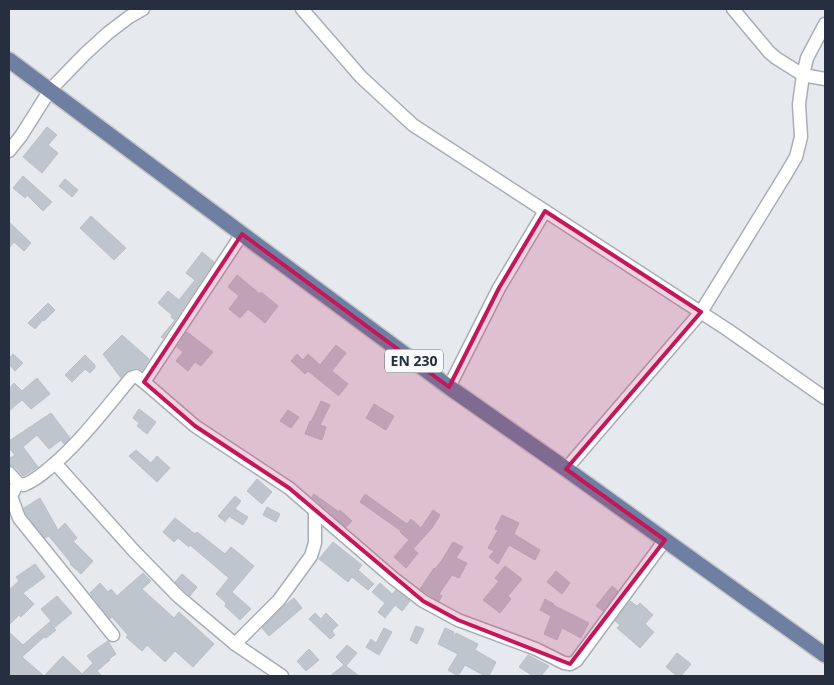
<svg xmlns="http://www.w3.org/2000/svg" width="834" height="685" viewBox="0 0 834 685" font-family="'Open Sans',sans-serif">
	<style>
		.building { fill: #bfc5cc; stroke: #b9c0c8 }
		.lines { fill: none; stroke-linecap: round; stroke-linejoin: round }
		.street-casing { stroke: #a9aeb6; stroke-width: 15 }
		.primary-casing { stroke: #c2c5ca; stroke-width: 18 }
		.street { stroke: #fff; stroke-width: 12 }
		.primary { stroke: #6e7fa1; stroke-width: 15 }
		.marked { fill: #c2185b; fill-opacity: 0.2; stroke: #c2185b; stroke-width: 4; stroke-linejoin: round }
		.labels { text-anchor: middle; stroke-width: 4.5; stroke-linejoin: round; paint-order: stroke }
		.shield { fill: #f7f9fa; stroke: #656c78; stroke-width: 1 }
		.shield-label { font-size: 14px; font-weight: bold; fill: #262f40 }
	</style>
	<rect width="100%" height="100%" fill="#e6eaee"/>
	<g class="building">
		<path d="M47 127 57 135 48 145 58 153 42 173 23 157Z"/>
		<path d="M23 176 52 202 43 211 27 195 25 198 13 188Z"/>
		<path d="M65 179 78 190 72 197 59 186Z"/>
		<path d="M91 216 126 248 114 260 80 228Z"/>
		<path d="M9 222 31 243 24 251 14 242 9 248Z"/>
		<path d="M202 252 214 262 163 338 161 337 175 320 171 317 172 315 158 303 168 291 179 300 195 280 186 273Z"/>
		<path d="M237 275 260 294 261 292 278 306 265 323 248 309 240 318 229 309 239 296 228 287Z"/>
		<path d="M48 303 55 310 44 321 43 320 35 329 28 323Z"/>
		<path d="M187 332 213 352 201 366 195 362 188 371 176 361 183 352 177 347Z"/>
		<path d="M122 335 149 359 142 370 138 368H133L125 372 121 378 103 354Z"/>
		<path d="M336 345 346 353 332 371 348 384 340 394H339V396L308 371 305 374 291 361 297 354 303 360 308 354 320 365Z"/>
		<path d="M13 354 23 363 15 371 9 364V358Z"/>
		<path d="M85 355 95 365V368L90 373 85 369 72 382 65 375Z"/>
		<path d="M37 378 50 394 31 409 22 400 9 411V389L14 383 22 391Z"/>
		<path d="M321 401 330 405 320 425 326 427 322 440 305 434 310 421 311 422Z"/>
		<path d="M374 404 394 416 386 430 366 418Z"/>
		<path d="M139 409 156 422 147 434 137 426 139 423 133 418Z"/>
		<path d="M288 410 299 417 291 428 280 421Z"/>
		<path d="M51 413 70 438 64 444 61 440 49 449 37 435 23 447 38 467 23 476 15 467 9 465V459L15 455 9 448V441Z"/>
		<path d="M136 450 151 463 157 456 170 468 157 482 129 456Z"/>
		<path d="M257 479 272 492 262 504 247 491Z"/>
		<path d="M314 494 339 512 340 510 352 521 346 527 312 497Z"/>
		<path d="M365 494 407 524 411 519 421 528 433 510 440 515 432 528 413 549 418 553 406 568 394 557 409 540 400 532 401 531 360 502Z"/>
		<path d="M235 496 241 501 225 522 218 516Z"/>
		<path d="M40 498 58 530 65 523 77 538 73 541 93 561 81 574 70 564 71 563 49 536 45 538 26 514 24 508Z"/>
		<path d="M267 507 280 514 276 522 263 515Z"/>
		<path d="M235 509 248 517 243 525 230 517Z"/>
		<path d="M502 515 519 523 514 534 540 550 535 560 509 545 498 564 489 557 494 551 488 548 498 530 495 529Z"/>
		<path d="M175 518 195 534 197 532 225 554 231 547 254 566 232 592 251 609 240 620 225 606 226 603 216 594 229 578 190 545 189 547 178 538 174 542 163 532Z"/>
		<path d="M333 542 362 565 358 570 374 584 368 590 352 577 348 582 319 559Z"/>
		<path d="M453 542 463 547 456 558 467 563 459 578 452 575 439 594 442 596 439 601 420 589 434 568 435 569 442 560Z"/>
		<path d="M35 564 45 577 23 593 34 604 21 617 19 615 9 625V590L19 581 16 577Z"/>
		<path d="M505 566 522 579 508 596 511 599 500 613 483 600 499 581 495 578Z"/>
		<path d="M556 571 570 583 562 594 547 582Z"/>
		<path d="M143 573 151 581 142 589 174 618 179 612 214 644 193 667 175 651 165 662 147 645 142 651 126 637 128 635 112 617 110 619 90 593 100 583 108 592 111 589 117 596Z"/>
		<path d="M182 574 197 587 190 596 175 582Z"/>
		<path d="M380 583 392 594 396 590 410 601 402 611 395 605 385 618 378 612 385 603 372 592Z"/>
		<path d="M612 586 618 591 603 611 596 606Z"/>
		<path d="M57 596 72 613 54 628 56 630 46 638 44 637 22 657 44 676 63 656 82 674 93 663 87 656 96 649 108 641 116 654 109 659 110 660 97 671 102 676H9V632L23 645 51 621 41 609Z"/>
		<path d="M294 598 302 608 269 636 262 628 284 606Z"/>
		<path d="M545 599 554 604 553 605 589 623 581 638 562 628 557 640 544 634 551 616 540 610Z"/>
		<path d="M630 601 637 606 640 603 653 615 645 624 654 632 640 648 617 628 620 625 615 621Z"/>
		<path d="M315 613 321 619 326 613 338 625 332 631 335 635 330 639 309 619Z"/>
		<path d="M416 626 424 629 417 644 410 640Z"/>
		<path d="M384 628 392 632 379 655 366 647 371 639 376 643Z"/>
		<path d="M445 628 454 632 452 638 456 633 478 644 475 650 496 662 489 676H485L465 665 458 676 448 670 458 654 438 644Z"/>
		<path d="M347 645 357 653 346 666 359 676H330L344 665 336 657Z"/>
		<path d="M309 649 319 660 306 671 297 661Z"/>
		<path d="M677 653 691 664 681 676H677L666 667Z"/>
		<path d="M528 655 549 666 541 676H533L519 667Z"/>
	</g>
	<g class="lines">
		<g class="street-casing">
			<g id="street">
				<path d="M302 9 361 77 413 125 728 330 825 398"/>
				<path d="M733 9 769 52 776 58 803 75 825 79"/>
				<path d="M9 151 21 136 50 90 86 53 108 33 129 17 143 9"/>
				<path d="M242 234 144 382 195 426 289 488 393 578 423 601 458 620 536 649 564 663 570 664 576 661 665 540"/>
				<path d="M449 387 499 288 545 211"/>
				<path d="M55 463 134 551 179 597 235 644 282 676"/>
				<path d="M566 469 701 312 786 174 796 157 801 137 799 104 803 75 807 58 825 24"/>
				<path d="M9 473 18 483 24 485C33 481 40 476 47 470 79 444 105 409 131 378L136 376 144 382"/>
				<path d="M18 483 11 496 19 518 113 635"/>
				<path d="M235 644 279 600 311 556 315 543V511"/>
			</g>
		</g>
		<g class="primary-casing">
			<path id="primary" d="M9 60 242 234 449 387 566 469 825 655"/>
		</g>
		<use href="#street" class="street"/>
		<use href="#primary" class="primary"/>
	</g>
	<path class="marked" d="M545 211 701 312 566 469 665 540 570 664 458 620 423 601 289 488 195 426 144 382 242 234 449 387 499 288Z"/>
	<g class="labels">
		<rect class="shield" x="385" y="349.5" width="58" height="23" rx="4"/>
		<g class="shield-label">
			<text x="414" y="366">EN 230</text>
		</g>
	</g>
	<rect width="834" height="685" fill="none" stroke="#262f40" stroke-width="20"/>
</svg>
